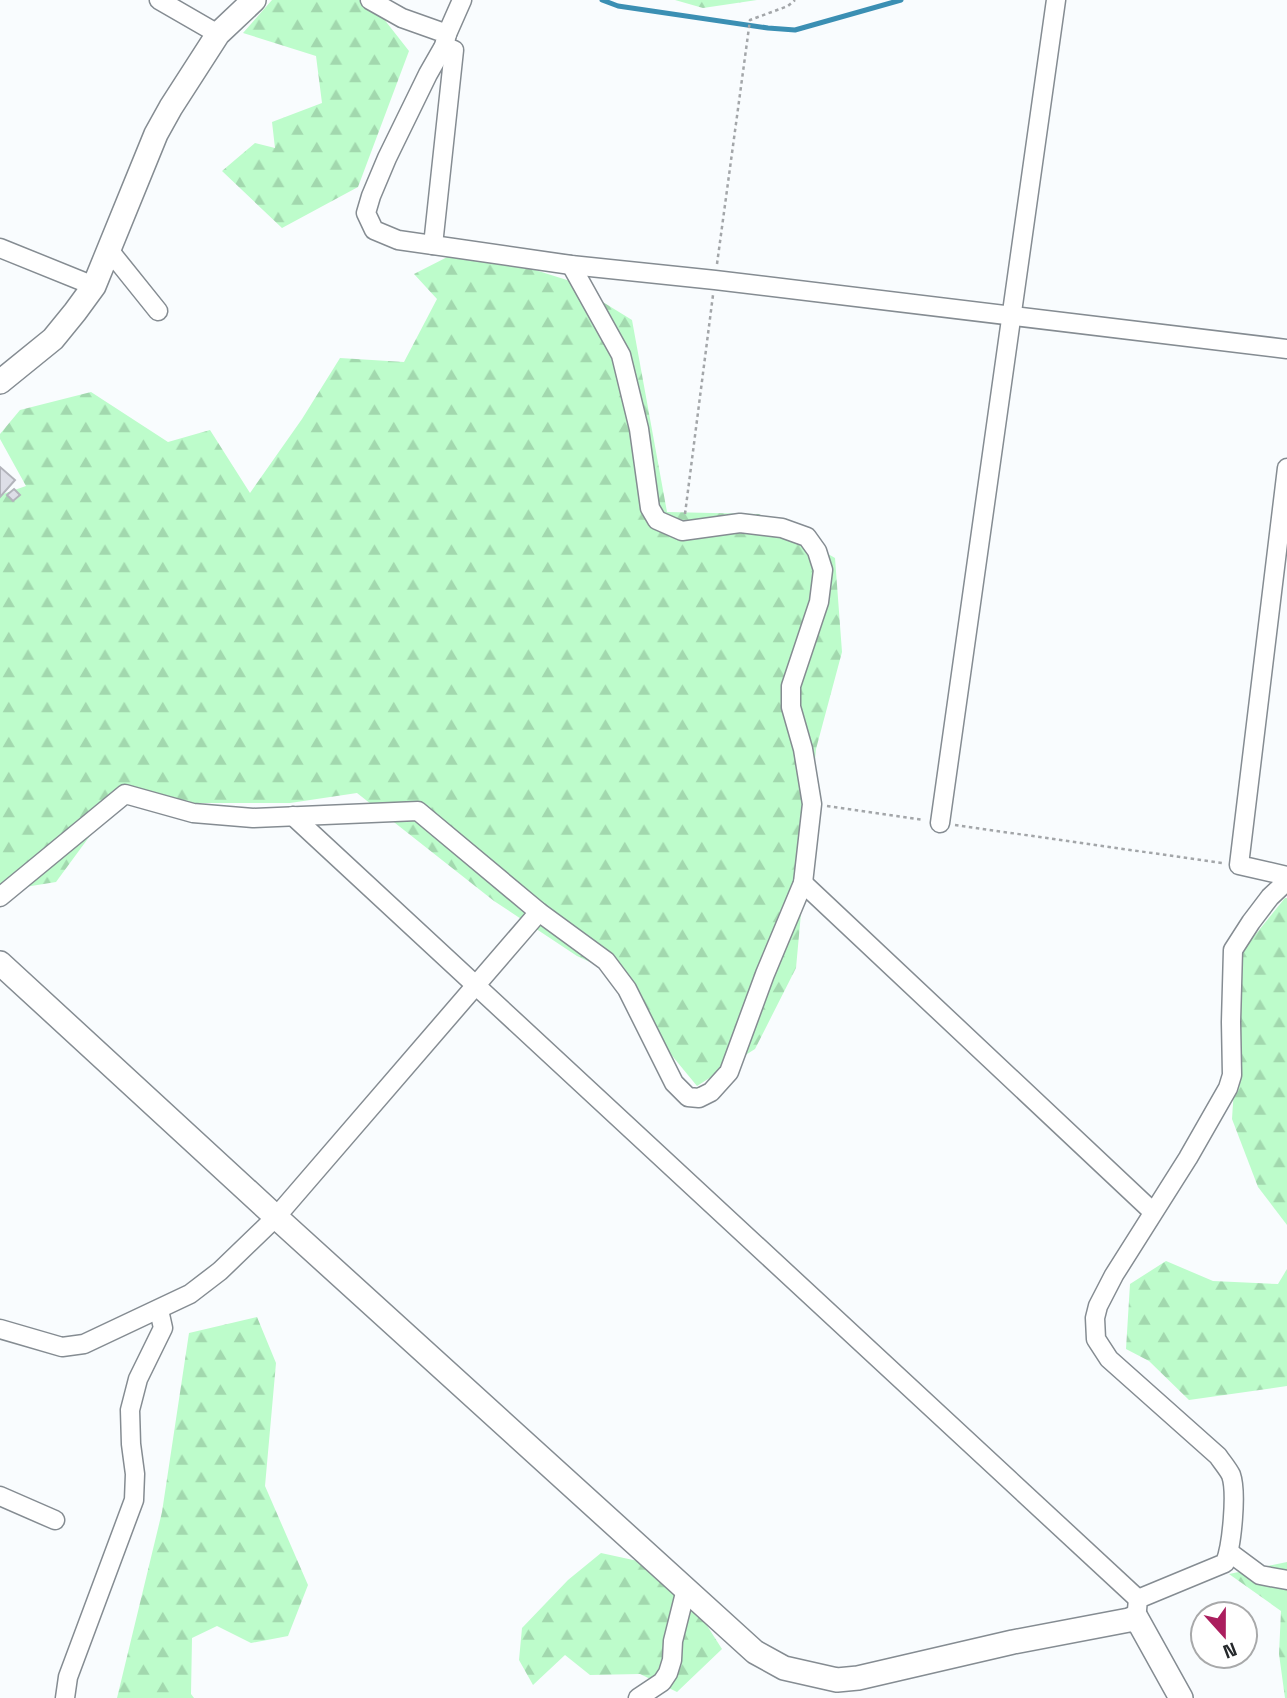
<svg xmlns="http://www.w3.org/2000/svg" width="1287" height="1698" viewBox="0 0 1287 1698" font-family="'Space Grotesk',sans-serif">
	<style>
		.forest { fill: url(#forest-firs) }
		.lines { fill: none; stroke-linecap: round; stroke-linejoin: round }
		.stream { stroke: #3b8fb3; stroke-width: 5 }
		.building { fill: #dddee7; stroke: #b2b3bb; stroke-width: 2 }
		.minor-casing { stroke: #858c92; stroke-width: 21 }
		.tertiary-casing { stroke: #858c92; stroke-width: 26 }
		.path { stroke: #a3a6a9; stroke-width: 2.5; stroke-dasharray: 3.5 3.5; stroke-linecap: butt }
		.minor { stroke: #fff; stroke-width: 18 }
		.tertiary { stroke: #fff; stroke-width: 23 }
	</style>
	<defs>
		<pattern id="forest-firs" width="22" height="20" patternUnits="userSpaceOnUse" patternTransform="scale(1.75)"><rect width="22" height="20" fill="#bdfccb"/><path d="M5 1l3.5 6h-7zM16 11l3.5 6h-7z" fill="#a2d8ae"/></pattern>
	</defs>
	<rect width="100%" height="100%" fill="#f9fcfe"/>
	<g class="forest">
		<path d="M272 0H369L409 51 358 187 282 228 222 171 255 143 275 148 272 122 322 103 316 56 243 33Z"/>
		<path d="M675 0H757L703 8Z"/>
		<path d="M465 248 567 280 632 320 667 512 759 514 835 558 842 652 816 749 796 968 755 1049 697 1086 650 1029 622 977 577 956 494 901 357 793 290 803H187L108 801 92 833 56 882 0 891V495L26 486 0 439V434L20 410 91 392 168 442 210 430 250 493 302 419 340 358 404 362 437 299 414 274Z"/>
		<path d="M1285 898H1287V1225L1258 1187 1232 1119 1243 950Z"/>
		<path d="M1166 1261 1213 1281 1278 1284 1287 1269V1386L1189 1400 1149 1361 1126 1349 1130 1284Z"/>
		<path d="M257 1317 276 1363 265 1486 308 1585 288 1636 251 1643 217 1626 192 1638 191 1694 194 1698H117L162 1512 189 1333Z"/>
		<path d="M601 1553 670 1568 722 1649 677 1692 640 1674 590 1675 565 1655 533 1685 519 1660 522 1628 568 1580Z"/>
		<path d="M1287 1562V1698H1285L1279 1654 1281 1611 1229 1574Z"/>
	</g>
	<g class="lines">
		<path class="stream" d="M602 0 618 6 768 28 795 30 901 0"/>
	</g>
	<g class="building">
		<path d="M0 467 15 480 0 497Z"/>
		<path d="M14 489 20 495 13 501 7 495Z"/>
	</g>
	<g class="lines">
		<g class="minor-casing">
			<g id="minor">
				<path d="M159 0 218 34"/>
				<path d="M370 0 402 18 447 34 444 46 428 74 387 158 371 196 366 213 374 230 398 240 571 265 715 280 1287 349"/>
				<path d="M447 34 462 0"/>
				<path d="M433 245 454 50 444 46"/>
				<path d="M0 248 94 286"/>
				<path d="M109 250 158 311"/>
				<path d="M1287 468 1239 865 1287 876"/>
				<path d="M293 816 1138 1599"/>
				<path d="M940 823 1056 0"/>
				<path d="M803 883 1153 1212"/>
				<path d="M0 897 125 794 193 813 253 818 418 811 539 912 606 961 627 989 674 1083 688 1097 699 1098 711 1092 729 1072 765 974 803 883 812 804 803 749 791 707V686L819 602 823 570 817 551 807 537 782 528 740 523 682 531 657 520 650 508 639 429 621 355 571 265"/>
				<path d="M0 1329 62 1347 84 1344 190 1294 220 1271 276 1217 539 912"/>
				<path d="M0 1496 55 1520"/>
				<path d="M1229 1552 1260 1575 1287 1580"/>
				<path d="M1137 1610 1138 1599 1225 1563C1232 1546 1237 1492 1231 1475 1228 1469 1222 1462 1218 1456L1109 1359 1096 1339 1095 1318 1098 1306 1114 1275 1188 1158 1228 1088 1232 1075 1231 1022 1233 950 1251 922 1270 897 1287 881"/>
				<path d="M65 1698 68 1677 134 1500 135 1474 131 1444 130 1410 138 1379 163 1328 159 1310"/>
				<path d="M638 1698 662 1682 668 1673 672 1660 673 1641 686 1589"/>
			</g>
		</g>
		<g class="tertiary-casing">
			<g id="tertiary">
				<path d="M0 382 53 339 75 312 94 286 156 134 171 107 218 34 254 0"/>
				<path d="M0 963 276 1217 755 1652 784 1668 837 1680 858 1678 1013 1642 1129 1620 1136 1617 1181 1698"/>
			</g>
		</g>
		<g class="path">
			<path d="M717 264 750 20 788 6 795 0"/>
			<path d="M685 514 713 295"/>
			<path d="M827 806 924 820"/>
			<path d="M955 825 1222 863"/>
		</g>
		<use href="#minor" class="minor"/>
		<use href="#tertiary" class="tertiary"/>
	</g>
	<g transform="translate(1224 1635) rotate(159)"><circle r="33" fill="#ffffff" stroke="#a8a9aa" stroke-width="2"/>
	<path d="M0-5L12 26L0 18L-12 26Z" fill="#ab1e5e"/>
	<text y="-10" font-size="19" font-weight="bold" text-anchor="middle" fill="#25282b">N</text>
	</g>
</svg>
